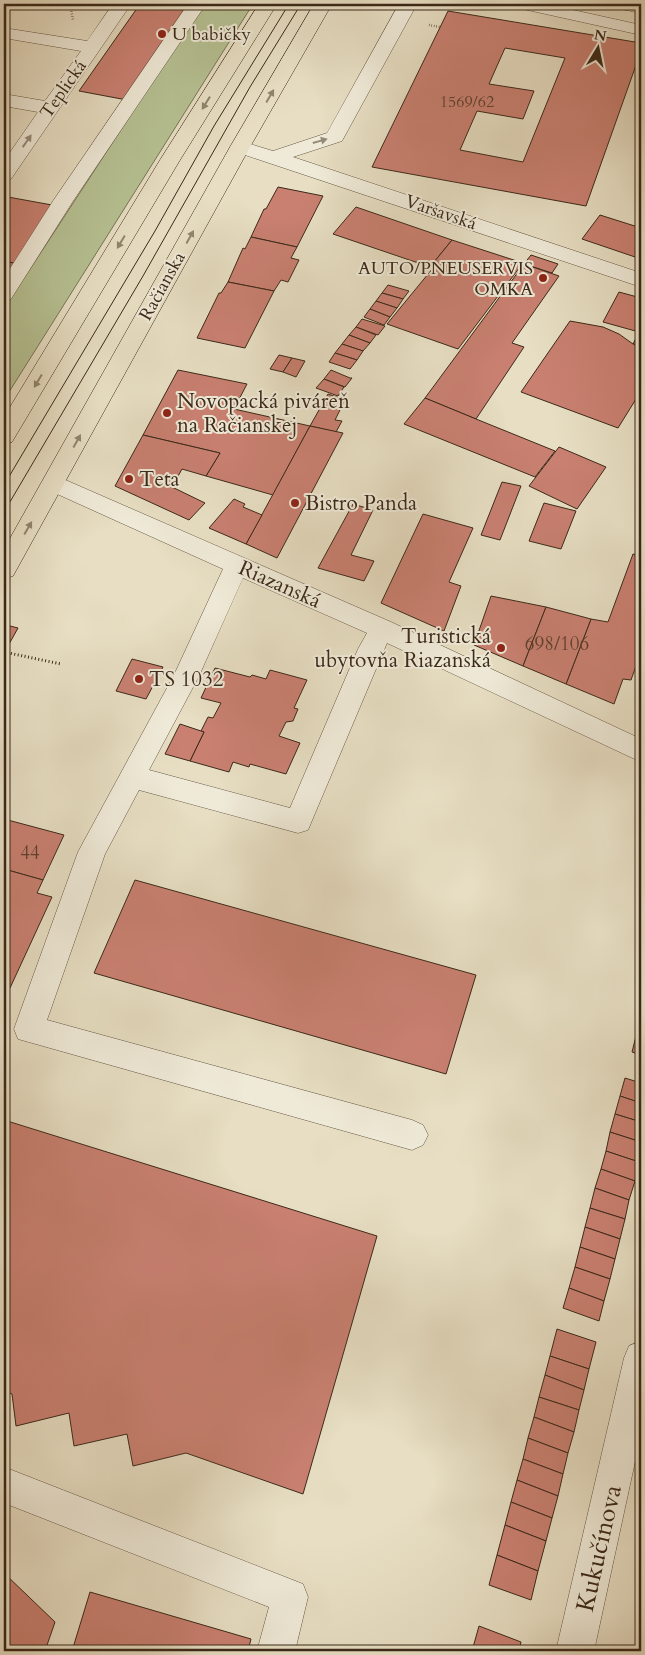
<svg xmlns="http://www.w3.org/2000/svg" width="645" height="1655" viewBox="0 0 645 1655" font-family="Cardo,serif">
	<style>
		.green { fill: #b6c193; stroke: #787556 }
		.building { fill: #c98071; stroke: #3b2919; fill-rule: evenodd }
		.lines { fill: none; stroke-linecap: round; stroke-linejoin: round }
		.minor-casing { stroke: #665644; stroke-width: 1 }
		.major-casing { stroke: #3b2919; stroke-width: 1 }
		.path-far1 { stroke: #3b2919; stroke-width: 2.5; stroke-dasharray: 0.5 2; stroke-linecap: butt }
		.path { stroke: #3b2919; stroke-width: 3; stroke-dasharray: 1 2.5; stroke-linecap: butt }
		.minor { fill: #efead8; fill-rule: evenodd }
		.major { fill: #e7dec3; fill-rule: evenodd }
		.tram { stroke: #3b2919; stroke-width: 1 }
		.oneway { fill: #91846e }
		.oneway2 { fill: #958a78 }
		.poi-dot { fill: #8f2418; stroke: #efead8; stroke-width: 2 }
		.labels { text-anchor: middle; stroke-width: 4; stroke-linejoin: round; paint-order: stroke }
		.far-number-label { font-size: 16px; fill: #5e3f2f }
		.far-poi-label { font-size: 18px; fill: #3b2919; stroke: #efead8; text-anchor: start }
		.far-street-label { font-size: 18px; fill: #3b2919; stroke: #efead8 }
		.number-label { font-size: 19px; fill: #5e3f2f }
		.poi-label { font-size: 21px; fill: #3b2919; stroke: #efead8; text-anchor: start }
		.street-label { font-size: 21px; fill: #3b2919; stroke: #efead8 }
		.near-street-label { font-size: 25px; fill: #3b2919; stroke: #efead8 }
	</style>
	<rect width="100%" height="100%" fill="#e7dec3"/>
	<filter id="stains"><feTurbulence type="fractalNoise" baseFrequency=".004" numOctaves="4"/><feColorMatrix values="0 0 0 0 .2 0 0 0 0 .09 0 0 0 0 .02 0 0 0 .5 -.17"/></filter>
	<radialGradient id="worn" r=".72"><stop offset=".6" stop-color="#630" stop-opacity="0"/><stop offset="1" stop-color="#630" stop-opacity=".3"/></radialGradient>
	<path class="green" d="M203 4H253L4 400V309Z"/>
	<g class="building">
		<path d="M140 4H191L127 100 79 91Z"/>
		<path d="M448 11 641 43V51L586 206 372 167ZM505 48 565 58 523 162 460 150 477 111 523 119 534 91 489 84Z"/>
		<path d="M278 187 323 196 297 247 251 237 264 209H266Z"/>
		<path d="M8 197 52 205 18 264 4 261V203Z"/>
		<path d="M356 207 452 240 430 267 333 234Z"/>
		<path d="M600 215 641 228V259L582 239Z"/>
		<path d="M251 237 297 247 291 258 299 260 288 282 281 280 274 291 228 282 243 248 245 249Z"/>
		<path d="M452 240 523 263 458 349 387 324 433 268 430 267Z"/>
		<path d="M531 255 558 264 552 273 524 264Z"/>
		<path d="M4 261 18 264 4 285Z"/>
		<path d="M524 264 559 276 512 343 524 347 476 419 425 398Z"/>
		<path d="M228 282 274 291 245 348 197 338 219 293H221Z"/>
		<path d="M388 285 409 291 403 299 382 293Z"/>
		<path d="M619 292 641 298V346L633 344 639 332 603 322Z"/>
		<path d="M382 293 403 299 397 308 376 301Z"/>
		<path d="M376 301 397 308 390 317 370 309Z"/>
		<path d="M370 309 390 317 384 325 364 317Z"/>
		<path d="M362 319 385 326 378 335 356 327Z"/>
		<path d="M570 321 603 327 619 334 633 344 641 346V391L618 428 521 392Z"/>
		<path d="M356 327 376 335 370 343 349 335Z"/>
		<path d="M349 335 370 343 363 351 342 344Z"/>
		<path d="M342 344 363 351 357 360 335 353Z"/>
		<path d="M335 353 357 360 350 369 329 362Z"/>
		<path d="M279 355 292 358 283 372 270 369Z"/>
		<path d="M292 358 305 361 296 377 283 372Z"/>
		<path d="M178 370 247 384 234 409 310 426 273 495 206 476 220 453 143 435Z"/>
		<path d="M331 370 350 378H352L345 387 324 379Z"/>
		<path d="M324 379 344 387 338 396 316 388Z"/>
		<path d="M328 394 345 400 335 420 342 421 336 432 310 426Z"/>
		<path d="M425 398 476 419 555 451 535 477 404 424Z"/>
		<path d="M310 426 343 433 277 558 246 544Z"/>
		<path d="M143 435 220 453 206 476 182 469 172 487 205 503 189 520 115 486Z"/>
		<path d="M559 447 606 467 577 509 529 486Z"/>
		<path d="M502 482 521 486 500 540 481 535Z"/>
		<path d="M234 499 245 504 243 507 262 515 246 544 209 528Z"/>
		<path d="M544 503 576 511 561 549 529 541Z"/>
		<path d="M353 504 373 510 351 555 374 561 364 581 318 568Z"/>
		<path d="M423 514 473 528 449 582 461 586 444 631 381 603Z"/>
		<path d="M633 554 641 556V652L631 680 623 679 614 704 566 684 591 619 608 622Z"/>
		<path d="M491 596 546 607 523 666 474 645Z"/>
		<path d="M546 607 591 619 566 684 523 666Z"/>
		<path d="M6 625 18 628 8 646 4 645V628Z"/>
		<path d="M132 659 163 667 146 699 116 691Z"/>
		<path d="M215 668 250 677 252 675 266 679 270 670 307 680 294 708 298 709 293 721 286 722 279 736 300 743 286 774 250 764 249 767 233 762 229 772 190 761 204 732 201 731 208 717 213 718 221 703 201 698Z"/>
		<path d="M180 724 204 732 190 761 165 754Z"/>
		<path d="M4 819 64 835 43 880 4 869Z"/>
		<path d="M4 869 43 880 37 893 52 897 10 988 4 986Z"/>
		<path d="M135 880 476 975 446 1074 94 973Z"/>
		<path d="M640 1020H641V1037L636 1036Z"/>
		<path d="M636 1036 641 1037V1055L632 1052Z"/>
		<path d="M625 1078 641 1083V1103L620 1096Z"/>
		<path d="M620 1096 641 1103V1122L615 1114Z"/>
		<path d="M615 1114 641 1122V1142L610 1132Z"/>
		<path d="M4 1120 377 1236 303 1494 186 1453 133 1466 127 1434 74 1446 69 1413 16 1426 12 1394 4 1391Z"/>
		<path d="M610 1132 641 1142 639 1162 606 1151Z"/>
		<path d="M606 1151 639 1162 635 1181 601 1169Z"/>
		<path d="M601 1169 635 1181 629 1200 595 1188Z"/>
		<path d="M595 1188 629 1200 625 1219 590 1208Z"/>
		<path d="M590 1208 625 1219 620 1239 585 1227Z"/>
		<path d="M585 1227 620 1239 615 1259 580 1247Z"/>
		<path d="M580 1247 615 1259 610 1279 575 1267Z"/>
		<path d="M575 1267 610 1279 604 1301 569 1288Z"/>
		<path d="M569 1288 604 1301 599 1321 563 1308Z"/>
		<path d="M557 1329 596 1342 589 1369 550 1356Z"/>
		<path d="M550 1356 589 1369 584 1390 545 1375Z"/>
		<path d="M545 1375 584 1390 579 1410 539 1397Z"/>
		<path d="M539 1397 579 1410 574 1432 534 1417Z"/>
		<path d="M534 1417 574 1432 568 1453 528 1438Z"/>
		<path d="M528 1438 568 1453 563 1474 523 1459Z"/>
		<path d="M523 1459 563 1474 558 1496 517 1480Z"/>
		<path d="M517 1480 558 1496 552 1518 511 1502Z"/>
		<path d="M511 1502 552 1518 546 1541 505 1525Z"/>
		<path d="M505 1525 546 1541 538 1571 497 1555Z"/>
		<path d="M497 1555 538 1571 531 1600 489 1585Z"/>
		<path d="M4 1573 55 1622 45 1651H4Z"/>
		<path d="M90 1592 251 1639 248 1651H72Z"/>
		<path d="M479 1626 521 1642 519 1651H472Z"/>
	</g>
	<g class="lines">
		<g class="minor-casing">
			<g id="minor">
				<path d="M113 4H131L11 179 4 181V161L38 112 4 106V94L45 101 81 51 4 38V28L87 41Z"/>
				<path d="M188 4H206L73 201 11 299 4 301V278L53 201Z"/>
				<path d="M399 4H417L342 141 293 157 641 273V287L233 151 230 147 233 143 240 141 273 151 327 133Z"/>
				<path d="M514 4H546L641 25V35L523 9 517 8Z"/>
				<path d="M613 4H641V13L616 8Z"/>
				<path d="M54 475 391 622 641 739V762L387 643 308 830 298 833 139 790 105 854 47 1020 412 1120 423 1125 428 1135 423 1145 412 1150 18 1039 14 1029 78 852 174 675 223 569 46 489 42 483 46 477ZM243 578 367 633 358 649 290 808 149 770 199 676Z"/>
				<path d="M641 1341V1434L594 1651H556L624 1358 629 1346Z"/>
				<path d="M4 1467 303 1584 308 1597 295 1651H257L269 1607 4 1503Z"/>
			</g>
		</g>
		<g class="major-casing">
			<g id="major">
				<path d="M259 4H277L180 160 12 442 4 444V417L160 160Z"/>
				<path d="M314 4H332L250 147 13 576 4 579V549L230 147Z"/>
			</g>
		</g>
		<g class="path-far1">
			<path d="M70 4 73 20"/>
			<path d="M429 25 440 27"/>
		</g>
		<path class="path" d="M4 652 61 664"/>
		<use href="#minor" class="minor"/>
		<use href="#major" class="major"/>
		<g class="tram">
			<path d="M4 485 155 231 214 126 289 4"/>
			<path d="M4 512 143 276 250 87 301 4"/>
		</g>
	</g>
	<defs><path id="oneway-solid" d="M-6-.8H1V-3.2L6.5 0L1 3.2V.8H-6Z" transform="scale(1.25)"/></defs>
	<g class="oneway">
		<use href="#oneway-solid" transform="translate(270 96) rotate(-60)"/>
		<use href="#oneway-solid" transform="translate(206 103) rotate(122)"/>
		<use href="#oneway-solid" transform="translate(190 237) rotate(-61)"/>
		<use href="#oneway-solid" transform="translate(121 242) rotate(121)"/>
		<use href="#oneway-solid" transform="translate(38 381) rotate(121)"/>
		<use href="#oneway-solid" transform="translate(77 441) rotate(-61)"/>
		<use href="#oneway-solid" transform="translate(28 528) rotate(-60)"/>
	</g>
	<g class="oneway2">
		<use href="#oneway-solid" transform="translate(27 141) rotate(-55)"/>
		<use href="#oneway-solid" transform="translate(320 141) rotate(-16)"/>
	</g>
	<g class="poi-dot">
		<circle cx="162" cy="34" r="5"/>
		<circle cx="543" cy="278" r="5"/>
		<circle cx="167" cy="413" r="5"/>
		<circle cx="129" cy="479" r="5"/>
		<circle cx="295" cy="503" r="5"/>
		<circle cx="501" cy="648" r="5"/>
		<circle cx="139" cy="679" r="5"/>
	</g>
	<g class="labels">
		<g class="far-number-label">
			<text x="467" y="107">1569/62</text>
		</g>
		<g class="far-poi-label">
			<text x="172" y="40">U babičky</text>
			<text x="533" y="274" text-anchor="end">AUTO/PNEUSERVIS<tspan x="533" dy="21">OMKA</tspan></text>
		</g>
		<g class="far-street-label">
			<text transform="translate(63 89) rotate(-55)" y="6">Teplická</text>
			<text transform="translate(441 212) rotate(19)" y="6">Varšavská</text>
			<text transform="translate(162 286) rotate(-61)" y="6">Račianska</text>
		</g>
		<g class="number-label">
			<text x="557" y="650">698/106</text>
			<text x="30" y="859">44</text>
		</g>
		<g class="poi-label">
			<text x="177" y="408">Novopacká piváreň<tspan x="177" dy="24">na Račianskej</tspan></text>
			<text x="139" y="486">Teta</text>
			<text x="305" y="510">Bistro Panda</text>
			<text x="491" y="643" text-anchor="end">Turistická<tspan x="491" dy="24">ubytovňa Riazanská</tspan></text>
			<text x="149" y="686">TS 1032</text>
		</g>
		<g class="street-label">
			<text transform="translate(280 584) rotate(24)" y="7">Riazanská</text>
		</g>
		<g class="near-street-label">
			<text transform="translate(598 1548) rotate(-77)" y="9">Kukučínova</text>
		</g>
	</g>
	<rect width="645" height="1655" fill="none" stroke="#e7dec3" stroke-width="20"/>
	<rect x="5" y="5" width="635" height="1645" fill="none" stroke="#3b2919" stroke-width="2.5"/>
	<rect x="10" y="10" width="625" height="1635" fill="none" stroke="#3b2919"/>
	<g transform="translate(598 48) rotate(10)" stroke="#efead8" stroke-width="4" paint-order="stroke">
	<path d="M0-4L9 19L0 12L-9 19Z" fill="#3b2919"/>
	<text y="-8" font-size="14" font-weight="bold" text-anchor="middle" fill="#3b2919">N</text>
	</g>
	<rect width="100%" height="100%" filter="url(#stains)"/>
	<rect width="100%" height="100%" fill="url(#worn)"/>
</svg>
